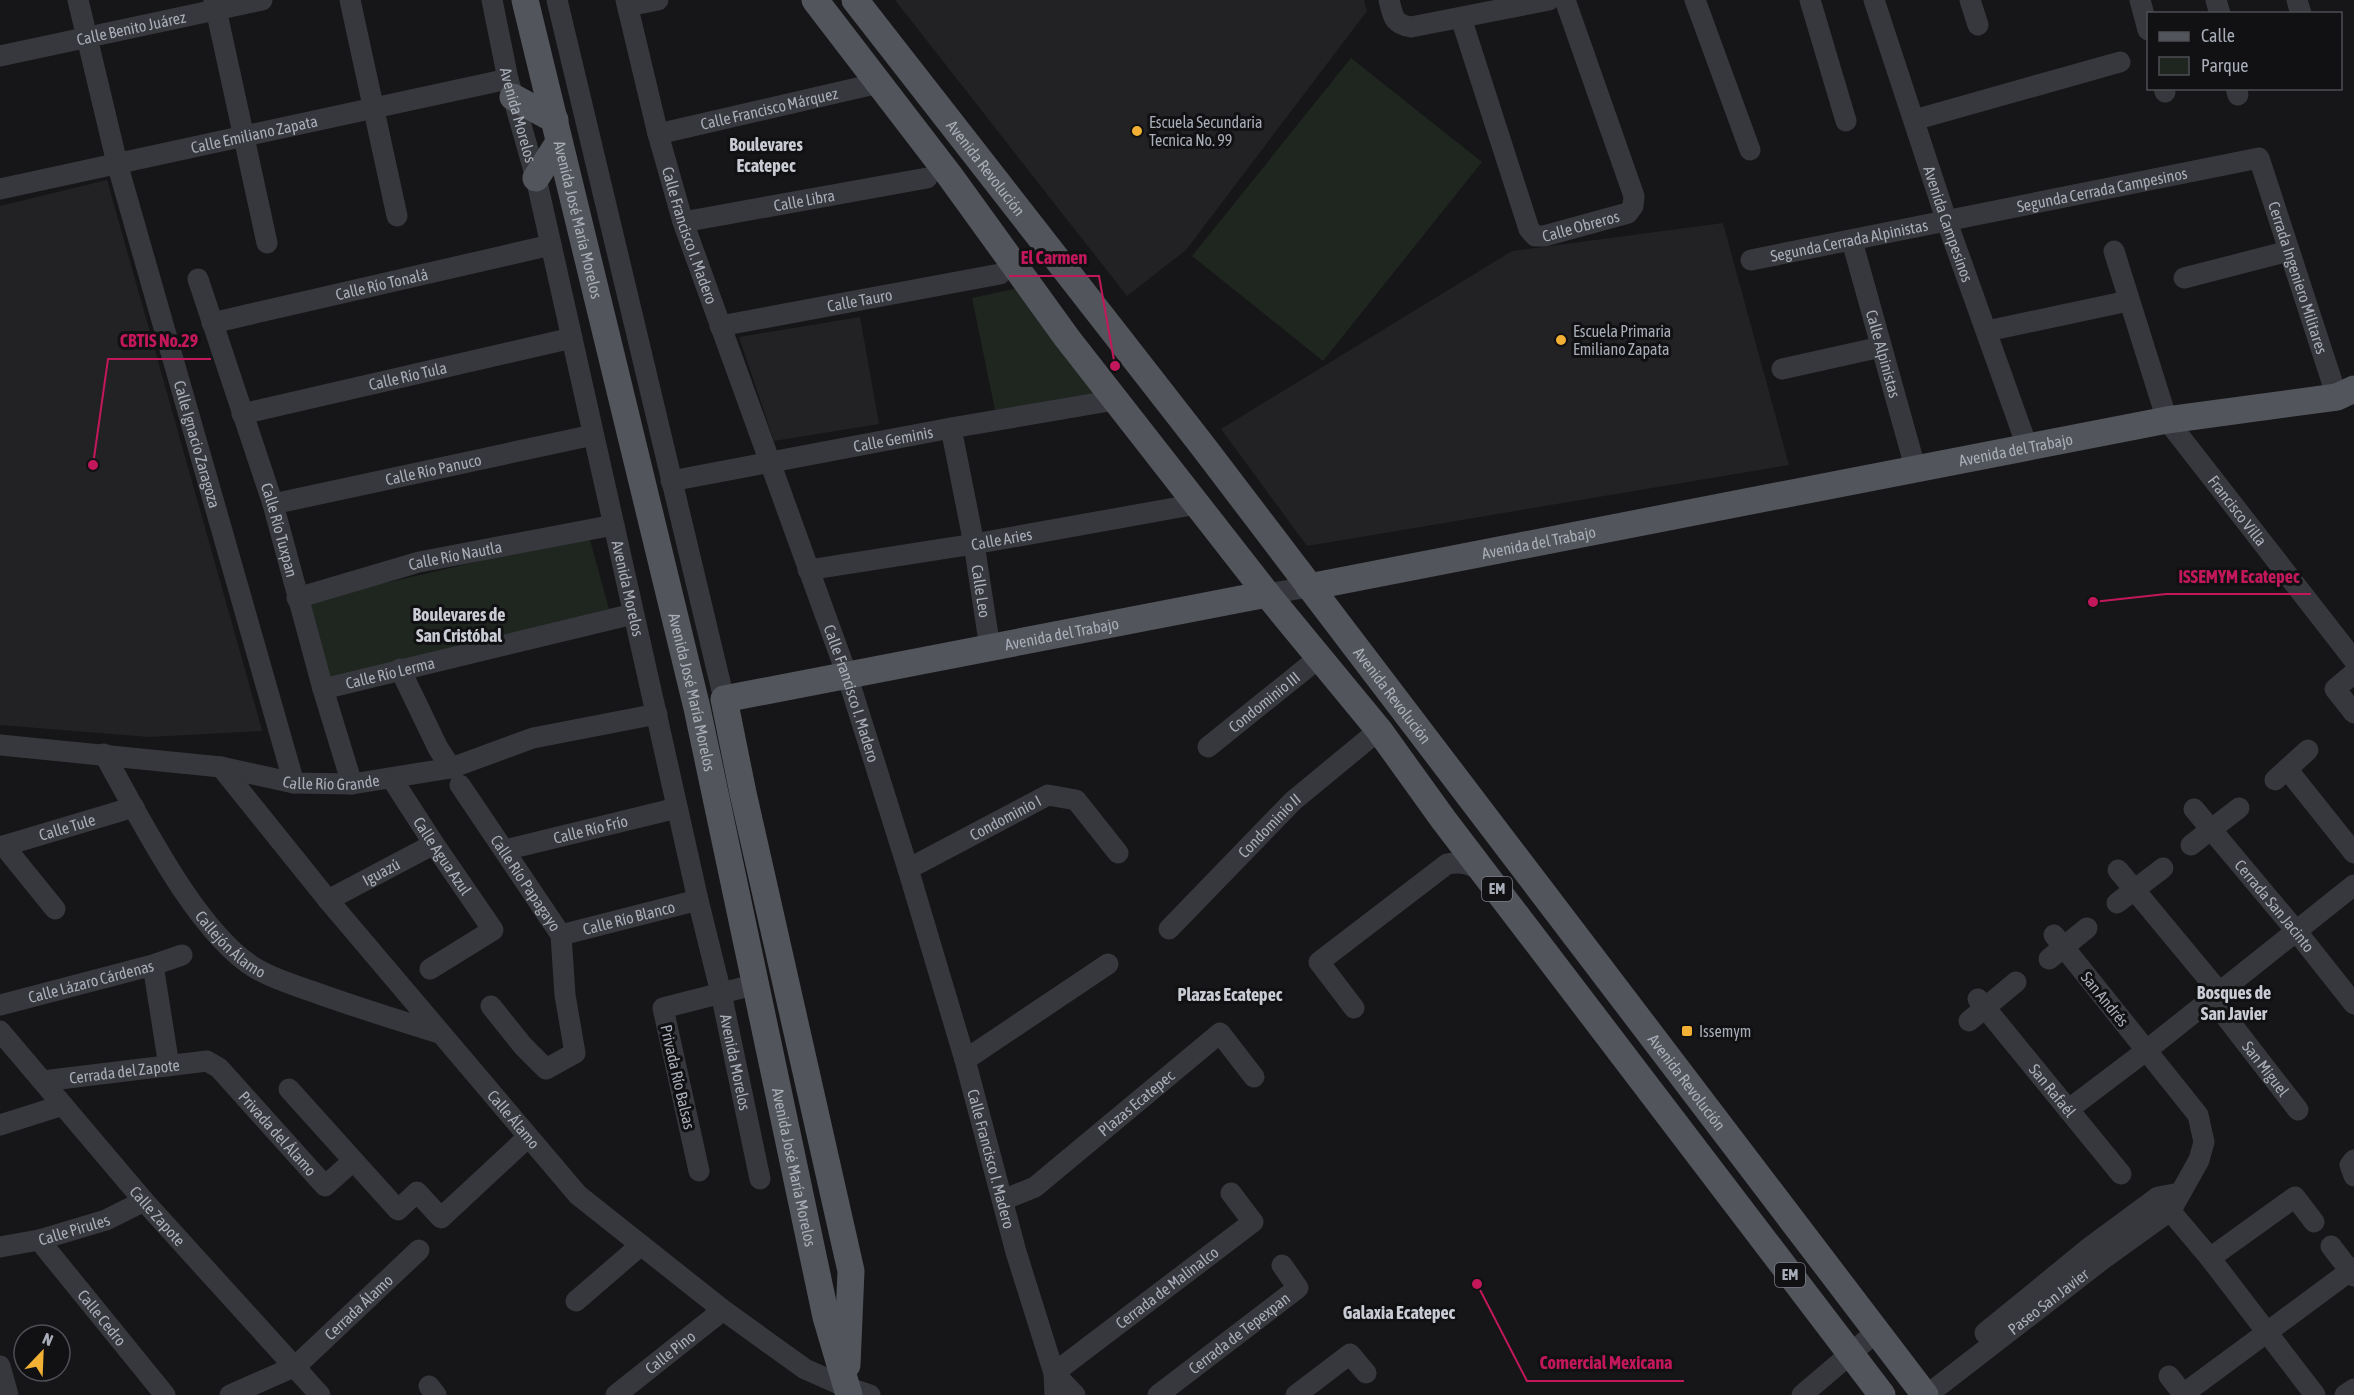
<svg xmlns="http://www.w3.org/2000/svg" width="2354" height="1395" viewBox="0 0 2354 1395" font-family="'Asap Condensed',sans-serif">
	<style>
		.built { fill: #222225 }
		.green { fill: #1e261f }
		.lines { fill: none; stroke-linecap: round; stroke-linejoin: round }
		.minor { stroke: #37383d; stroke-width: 21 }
		.major { stroke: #53555c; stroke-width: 27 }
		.poi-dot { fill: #f2b134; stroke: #111113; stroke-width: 2 }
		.labels { text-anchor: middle; stroke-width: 6; stroke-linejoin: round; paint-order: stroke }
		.shield { fill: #111113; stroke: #7b7e86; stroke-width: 1.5 }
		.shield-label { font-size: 15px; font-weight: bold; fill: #a8adb8 }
		.street-label { font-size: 16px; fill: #a8adb8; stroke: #111113 }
		.poi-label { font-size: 16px; fill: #a8adb8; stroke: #111113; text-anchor: start }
		.neighbourhood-label { font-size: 18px; font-weight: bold; fill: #c9ccd4; stroke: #111113 }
		.leader { fill: none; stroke: #c2185b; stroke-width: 2 }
		.callout-dot { fill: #c2185b; stroke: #111113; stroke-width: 2 }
		.callout-label { font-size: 18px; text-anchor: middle; font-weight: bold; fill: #c2185b; stroke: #111113; stroke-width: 6; stroke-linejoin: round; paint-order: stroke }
	</style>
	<rect width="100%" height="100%" fill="#161618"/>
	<g class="built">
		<path d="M895 0H1364L1367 11 1186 250 1127 296Z"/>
		<path d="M107 180 262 730V731L149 737 0 725V206Z"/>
		<path d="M1723 223 1789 465 1307 546 1221 429 1512 251Z"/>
		<path d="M860 317 879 424 774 441 739 337Z"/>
	</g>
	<g class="green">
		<path d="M1351 58 1482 162 1323 361 1192 256Z"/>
		<path d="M1018 288 1100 392 995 410 972 298Z"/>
		<path d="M589 536 609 609 327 680 307 601Z"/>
	</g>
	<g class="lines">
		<g class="minor">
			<path id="s1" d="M78 0 117 163 294 783"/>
			<path d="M214 0 267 243"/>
			<path d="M350 0 397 216"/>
			<path id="s2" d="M492 0 508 79 536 178 698 900 721 993 760 1179"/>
			<path d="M557 0 724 699"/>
			<path id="s3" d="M626 0 658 134 683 222 847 675 908 869 965 1060 1016 1252 1054 1373 1055 1395"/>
			<path d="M1389 0C1393 16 1393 24 1411 27L1549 0"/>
			<path d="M1695 0 1750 150"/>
			<path d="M1810 0 1846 121"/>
			<path id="s4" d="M1874 0 1947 222 2027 446"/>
			<path d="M1970 0 1978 25"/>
			<path d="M2140 0 2148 30"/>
			<path d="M2216 0 2220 14"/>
			<path d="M2297 0 2301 14"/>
			<path d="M628 6 658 0"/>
			<path id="s5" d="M1461 18 1529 229 1535 236H1544L1628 213 1633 206 1634 196 1565 0"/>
			<path id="s6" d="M0 56 262 0"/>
			<path d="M2164 88 2165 92"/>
			<path d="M2236 88 2238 95"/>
			<path d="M1914 120 2120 62"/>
			<path id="s7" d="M658 134 879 83"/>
			<path id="s8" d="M0 189 508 79"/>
			<path id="s9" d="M683 222 927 178"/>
			<path id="s10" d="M1852 241 1915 467"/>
			<path id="s11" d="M2114 251 2167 420 2354 660"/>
			<path id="s12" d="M1751 260 2259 158 2337 397"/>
			<path d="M2184 278 2289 251"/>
			<path id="s13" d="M198 279 273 504 323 689 352 784"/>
			<path id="s14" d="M212 323 551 245"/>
			<path id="s15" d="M720 326 1000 274"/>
			<path d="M1987 331 2128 301"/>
			<path d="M1782 369 1881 347"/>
			<path id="s16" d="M242 414 572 338"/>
			<path id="s17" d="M951 428 974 544 990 648"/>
			<path id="s18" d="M671 481 951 428 1115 400"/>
			<path id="s19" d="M273 504 593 435"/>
			<path id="s20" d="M808 570 974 544 1197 504"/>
			<path d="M1267 594 1309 587"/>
			<path id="s21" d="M297 598 419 562 614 525"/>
			<path d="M400 669 438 748 451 768"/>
			<path d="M2354 673 2335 689 2354 713"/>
			<path id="s22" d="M323 689 633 614"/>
			<path id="s23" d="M0 745 221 767 294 783 352 784 451 768 533 738 657 714"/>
			<path id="s24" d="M1208 747 1320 657"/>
			<path id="s25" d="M104 754C139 816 195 931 255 968 273 979 294 985 314 992 355 1007 397 1020 439 1033"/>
			<path id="s26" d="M221 767 328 900 578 1195 723 1310 805 1369 846 1387 870 1395"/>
			<path d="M2287 769 2354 853"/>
			<path id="s27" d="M392 779 434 844 493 930 430 969"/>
			<path d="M2275 780 2308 750"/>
			<path id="s28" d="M460 785 561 935 565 995 575 1053 546 1069 523 1046 491 1006"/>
			<path id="s29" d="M2194 809 2297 932 2354 1004"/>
			<path d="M2191 845 2239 808"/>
			<path d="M4 846 55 909"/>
			<path id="s30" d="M0 847 134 807"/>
			<path id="s31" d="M505 850 677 808"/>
			<path id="s32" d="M908 869 1048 795 1076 800 1118 853"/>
			<path d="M2118 870 2220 993"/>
			<path id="s33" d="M328 900 434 844"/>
			<path d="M2117 903 2163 868"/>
			<path id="s34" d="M1169 929 1293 801 1379 730"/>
			<path id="s35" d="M561 935 698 900"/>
			<path d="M2049 959 2087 928"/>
			<path d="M153 965 169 1066"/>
			<path id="s36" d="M1978 999 2121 1174"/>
			<path id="s37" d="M2212 999 2298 1110"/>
			<path id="s38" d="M0 1005 153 965 182 955"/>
			<path d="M1354 1008 1319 962 1447 864C1463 861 1471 864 1484 873"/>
			<path d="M1969 1021 2016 982"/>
			<path id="s39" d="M0 1031 144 1201 320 1395"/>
			<path d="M965 1060 1108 964"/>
			<path id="s40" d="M43 1081 207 1061 219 1068 325 1186 353 1161"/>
			<path d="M289 1089 398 1210 417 1192 441 1218 528 1137"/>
			<path d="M2069 1109 2147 1050 2354 885"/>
			<path d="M0 1125 63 1105"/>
			<path d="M2354 1160 2350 1165 2354 1176"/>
			<path d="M699 1171 663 1008 757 984"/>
			<path id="s41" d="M1003 1200 1035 1187 1220 1033 1254 1077"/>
			<path d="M2161 1200 2210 1258 2315 1395"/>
			<path id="s42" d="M39 1240 165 1395"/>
			<path d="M2331 1246 2354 1276"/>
			<path id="s43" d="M0 1247 39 1240 106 1220 144 1201"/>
			<path d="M2210 1258 2295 1197 2314 1222"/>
			<path d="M576 1301 641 1245"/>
			<path d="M1985 1333 2089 1248 2158 1197 2180 1193"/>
			<path d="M0 1366 8 1395"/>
			<path d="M2169 1376 2184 1395"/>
			<path d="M429 1386 436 1395"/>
			<path id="s44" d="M230 1395 296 1366 419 1250"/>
			<path id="s45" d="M616 1395 723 1310"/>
			<path id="s46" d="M1075 1395 1054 1373 1253 1222 1231 1193"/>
			<path id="s47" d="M1158 1395 1298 1288 1282 1265"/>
			<path d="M1296 1395 1350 1354 1366 1373"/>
			<path d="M1802 1395 1876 1332"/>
			<path id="s48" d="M1927 1395 2103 1259 2171 1210 2199 1160 2204 1142 2198 1115 2054 935"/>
			<path d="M2182 1395 2354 1268"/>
			<path d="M2345 1395 2354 1389"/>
		</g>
		<g class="major">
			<path id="s49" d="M525 0 697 708 826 1317 849 1395"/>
			<path d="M815 0 950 176 1067 338 1267 594 1379 730 1443 819 1882 1395"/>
			<path id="s50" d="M855 0 1202 445 1925 1395"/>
			<path d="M513 97 555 120"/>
			<path d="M536 178 559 142"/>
			<path id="s51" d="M1309 587 2167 420 2337 397 2354 389"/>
			<path id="s52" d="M847 1365 851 1271 743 793 724 699 1267 594"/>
		</g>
	</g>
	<g class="poi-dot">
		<circle cx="1137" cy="131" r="6"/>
		<circle cx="1561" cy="340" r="6"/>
		<rect x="1681" y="1025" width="12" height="12" rx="3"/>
	</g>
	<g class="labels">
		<g class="shield">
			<rect x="1482" y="877" width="30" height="24" rx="4.5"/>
			<rect x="1775" y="1263" width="30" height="24" rx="4.5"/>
		</g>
		<g class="shield-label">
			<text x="1497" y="894">EM</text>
			<text x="1790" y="1280">EM</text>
		</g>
		<g class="street-label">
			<text dy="6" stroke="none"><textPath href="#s6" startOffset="134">Calle Benito Juárez</textPath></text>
			<text dy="6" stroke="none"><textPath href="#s7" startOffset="114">Calle Francisco Márquez</textPath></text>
			<text dy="6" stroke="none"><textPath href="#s2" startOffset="118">Avenida Morelos</textPath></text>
			<text dy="6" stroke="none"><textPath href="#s8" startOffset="260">Calle Emiliano Zapata</textPath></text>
			<text dy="6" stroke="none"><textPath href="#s50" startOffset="213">Avenida Revolución</textPath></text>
			<text dy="6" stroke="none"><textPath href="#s12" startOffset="358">Segunda Cerrada Campesinos</textPath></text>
			<text dy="6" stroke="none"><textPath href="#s9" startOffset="123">Calle Libra</textPath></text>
			<text dy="6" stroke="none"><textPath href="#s49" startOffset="226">Avenida José María Morelos</textPath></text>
			<text dy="6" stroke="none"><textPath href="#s5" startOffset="278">Calle Obreros</textPath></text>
			<text dy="6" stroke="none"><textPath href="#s4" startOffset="236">Avenida Campesinos</textPath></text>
			<text dy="6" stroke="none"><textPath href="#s3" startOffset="244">Calle Francisco I. Madero</textPath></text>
			<text dy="6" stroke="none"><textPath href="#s12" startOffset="100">Segunda Cerrada Alpinistas</textPath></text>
			<text dy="6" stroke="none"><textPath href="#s12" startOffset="644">Cerrada Ingeniero Militares</textPath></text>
			<text dy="6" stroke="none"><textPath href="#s14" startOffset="174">Calle Río Tonalá</textPath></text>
			<text dy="6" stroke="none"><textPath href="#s15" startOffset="142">Calle Tauro</textPath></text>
			<text dy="6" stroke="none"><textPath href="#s10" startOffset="117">Calle Alpinistas</textPath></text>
			<text dy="6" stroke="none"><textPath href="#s16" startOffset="170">Calle Río Tula</textPath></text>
			<text dy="6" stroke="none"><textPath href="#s18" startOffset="226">Calle Geminis</textPath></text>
			<text dy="6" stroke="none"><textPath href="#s1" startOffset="460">Calle Ignacio Zaragoza</textPath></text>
			<text dy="6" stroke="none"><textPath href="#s51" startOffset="720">Avenida del Trabajo</textPath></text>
			<text dy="6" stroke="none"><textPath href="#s19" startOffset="164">Calle Río Panuco</textPath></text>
			<text dy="6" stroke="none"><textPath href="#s11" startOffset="292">Francisco Villa</textPath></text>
			<text dy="6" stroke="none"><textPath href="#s13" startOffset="264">Calle Río Tuxpan</textPath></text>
			<text dy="6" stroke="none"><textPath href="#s20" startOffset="196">Calle Aries</textPath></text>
			<text dy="6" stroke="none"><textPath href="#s51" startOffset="234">Avenida del Trabajo</textPath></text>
			<text dy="6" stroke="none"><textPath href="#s21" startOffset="164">Calle Río Nautla</textPath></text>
			<text dy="6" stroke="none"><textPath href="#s2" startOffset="604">Avenida Morelos</textPath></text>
			<text dy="6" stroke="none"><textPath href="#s17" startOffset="166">Calle Leo</textPath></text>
			<text dy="6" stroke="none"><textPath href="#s52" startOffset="1024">Avenida del Trabajo</textPath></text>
			<text dy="6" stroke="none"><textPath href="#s22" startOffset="69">Calle Río Lerma</textPath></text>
			<text dy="6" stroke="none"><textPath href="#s49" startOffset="712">Avenida José María Morelos</textPath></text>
			<text dy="6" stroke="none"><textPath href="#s3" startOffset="730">Calle Francisco I. Madero</textPath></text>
			<text dy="6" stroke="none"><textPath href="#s50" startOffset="879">Avenida Revolución</textPath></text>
			<text dy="6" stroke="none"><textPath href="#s24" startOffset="72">Condominio III</textPath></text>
			<text dy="6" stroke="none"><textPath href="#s23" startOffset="334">Calle Río Grande</textPath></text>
			<text dy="6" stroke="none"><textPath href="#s32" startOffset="110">Condominio I</textPath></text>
			<text dy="6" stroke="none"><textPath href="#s34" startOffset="144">Condominio II</textPath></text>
			<text dy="6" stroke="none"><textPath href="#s30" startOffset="70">Calle Tule</textPath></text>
			<text dy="6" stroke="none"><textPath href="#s31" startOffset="88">Calle Río Frío</textPath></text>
			<text dy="6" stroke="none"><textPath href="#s27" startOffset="92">Calle Agua Azul</textPath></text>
			<text dy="6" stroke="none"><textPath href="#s33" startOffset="60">Iguazú</textPath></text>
			<text dy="6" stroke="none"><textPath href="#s28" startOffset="118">Calle Río Papagayo</textPath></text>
			<text dy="6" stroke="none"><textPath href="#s29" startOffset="126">Cerrada San Jacinto</textPath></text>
			<text dy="6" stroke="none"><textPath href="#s35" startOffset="70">Calle Río Blanco</textPath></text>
			<text dy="6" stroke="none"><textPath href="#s25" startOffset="230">Callejón Álamo</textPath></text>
			<text dy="6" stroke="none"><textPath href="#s38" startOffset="94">Calle Lázaro Cárdenas</textPath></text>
			<text transform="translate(2105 999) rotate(51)" y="6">San Andrés</text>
			<text dy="6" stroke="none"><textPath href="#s2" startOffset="1090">Avenida Morelos</textPath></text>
			<text dy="6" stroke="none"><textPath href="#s37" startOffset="88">San Miguel</textPath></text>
			<text dy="6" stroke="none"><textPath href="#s40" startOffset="82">Cerrada del Zapote</textPath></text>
			<text transform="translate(678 1077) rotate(77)" y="6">Privada Río Balsas</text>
			<text dy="6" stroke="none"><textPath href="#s50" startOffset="1365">Avenida Revolución</textPath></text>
			<text dy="6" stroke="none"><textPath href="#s36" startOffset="118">San Rafaél</textPath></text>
			<text dy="6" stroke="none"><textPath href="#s41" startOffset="166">Plazas Ecatepec</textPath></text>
			<text dy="6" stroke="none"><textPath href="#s26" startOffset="458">Calle Álamo</textPath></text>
			<text dy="6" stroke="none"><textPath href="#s40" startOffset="267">Privada del Álamo</textPath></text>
			<text dy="6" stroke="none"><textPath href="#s3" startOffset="1216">Calle Francisco I. Madero</textPath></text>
			<text dy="6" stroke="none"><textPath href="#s49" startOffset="1198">Avenida José María Morelos</textPath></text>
			<text dy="6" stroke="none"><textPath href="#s39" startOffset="243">Calle Zapote</textPath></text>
			<text dy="6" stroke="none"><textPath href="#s43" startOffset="76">Calle Pirules</textPath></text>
			<text dy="6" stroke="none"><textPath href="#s46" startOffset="172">Cerrada de Malinalco</textPath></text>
			<text dy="6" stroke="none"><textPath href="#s48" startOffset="153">Paseo San Javier</textPath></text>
			<text dy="6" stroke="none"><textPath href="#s44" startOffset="158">Cerrada Álamo</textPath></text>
			<text dy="6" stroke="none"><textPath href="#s42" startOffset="100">Calle Cedro</textPath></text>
			<text dy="6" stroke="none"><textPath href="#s47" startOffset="102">Cerrada de Tepexpan</textPath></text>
			<text dy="6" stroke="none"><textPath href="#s45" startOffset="69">Calle Pino</textPath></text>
		</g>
		<g class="poi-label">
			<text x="1149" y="128">Escuela Secundaria<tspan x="1149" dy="18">Tecnica No. 99</tspan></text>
			<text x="1573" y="337">Escuela Primaria<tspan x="1573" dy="18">Emiliano Zapata</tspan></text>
			<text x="1699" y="1037">Issemym</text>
		</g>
		<g class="neighbourhood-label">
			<text x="766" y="151">Boulevares<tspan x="766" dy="21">Ecatepec</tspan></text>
			<text x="459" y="621">Boulevares de<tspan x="459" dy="21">San Cristóbal</tspan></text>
			<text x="2234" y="999">Bosques de<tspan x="2234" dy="21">San Javier</tspan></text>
			<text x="1230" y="1001">Plazas Ecatepec</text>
			<text x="1399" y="1319">Galaxia Ecatepec</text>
		</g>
	</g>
	<path class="leader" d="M1115 366L1099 276H1009M93 465L108 359H211M2093 602L2166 594H2311M1477 1284L1527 1381H1684"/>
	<g class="callout-dot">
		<circle cx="1115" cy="366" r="6"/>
		<circle cx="93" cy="465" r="6"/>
		<circle cx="2093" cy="602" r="6"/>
		<circle cx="1477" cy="1284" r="6"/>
	</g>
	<g class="callout-label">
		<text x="1054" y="264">El Carmen</text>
		<text x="159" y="347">CBTIS No.29</text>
		<text x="2239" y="583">ISSEMYM Ecatepec</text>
		<text x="1606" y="1369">Comercial Mexicana</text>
	</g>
	<rect x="2147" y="12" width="195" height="78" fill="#111113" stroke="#4d4f55" stroke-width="1.5"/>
	<rect x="2159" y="32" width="30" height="9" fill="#53555c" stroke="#4d4f55" stroke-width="1.5"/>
	<text x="2201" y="42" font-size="18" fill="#a8adb8">Calle</text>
	<rect x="2159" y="57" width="30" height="18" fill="#1e261f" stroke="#4d4f55" stroke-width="1.5"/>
	<text x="2201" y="72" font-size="18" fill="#a8adb8">Parque</text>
	<g transform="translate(42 1353) rotate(23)"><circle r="28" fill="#111113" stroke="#4d4f55" stroke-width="1.5"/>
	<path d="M0-4.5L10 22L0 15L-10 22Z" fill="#f2b134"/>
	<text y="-9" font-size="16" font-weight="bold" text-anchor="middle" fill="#a8adb8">N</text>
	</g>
</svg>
